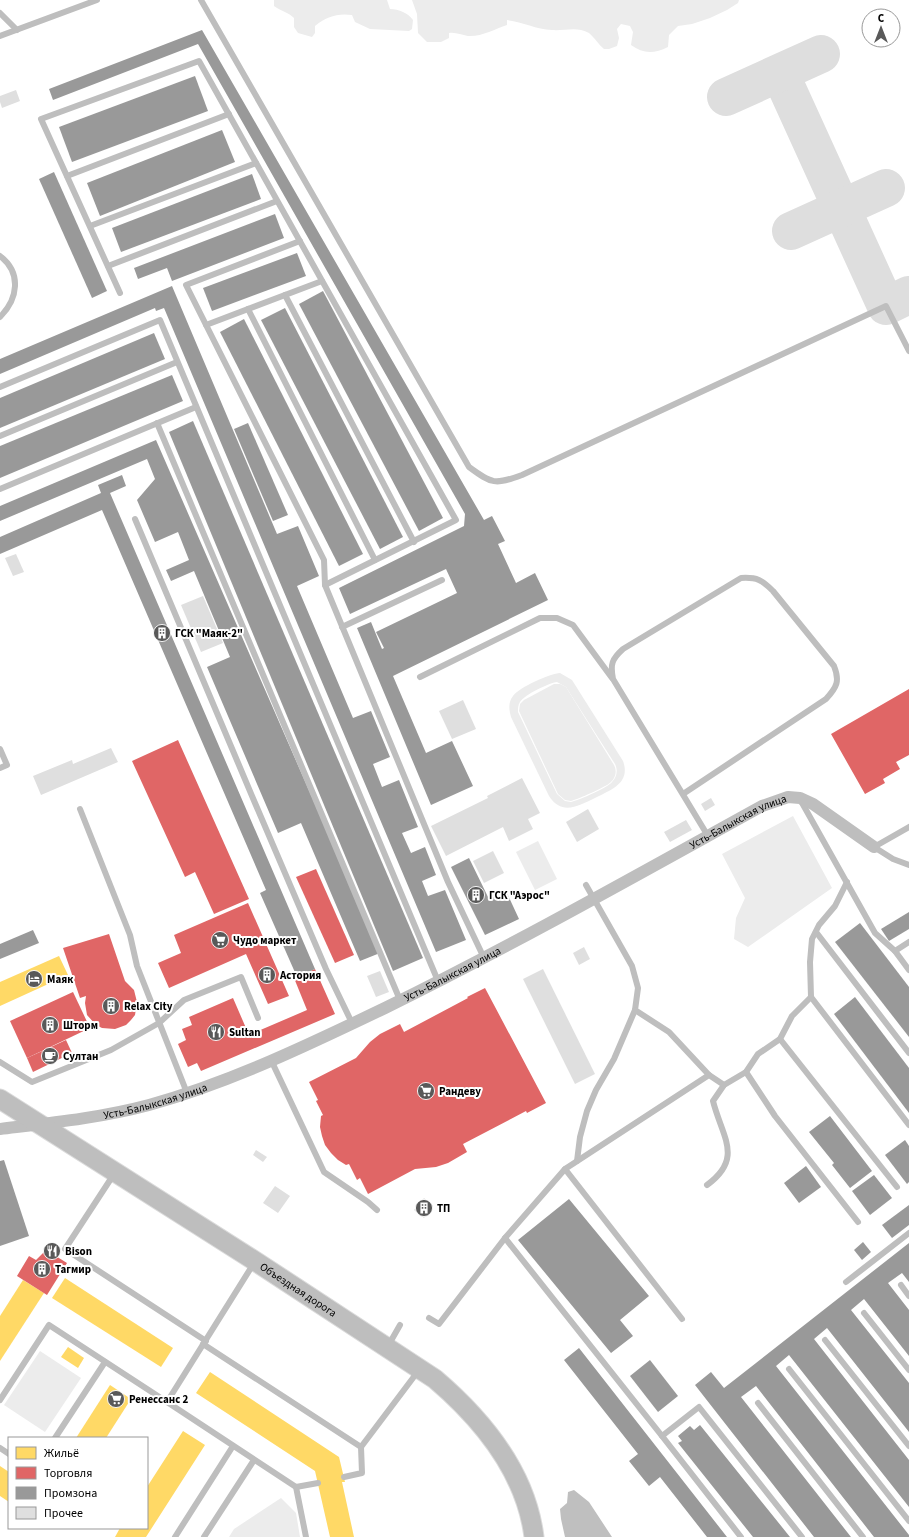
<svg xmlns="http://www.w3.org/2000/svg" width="909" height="1537" viewBox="0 0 909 1537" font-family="'Source Sans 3',sans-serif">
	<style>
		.green { fill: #ececec; fill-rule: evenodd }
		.water { fill: #bfbfbf }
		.homes { fill: #ffd966 }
		.shops { fill: #e06666 }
		.industry { fill: #999 }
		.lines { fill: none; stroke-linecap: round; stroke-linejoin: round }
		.taxiway { stroke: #dedede; stroke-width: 38 }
		.building { fill: #dfdfdf }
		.primary-casing { stroke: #dbdbdb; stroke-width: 21 }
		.service { stroke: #bebebe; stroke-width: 6 }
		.minor { stroke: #bebebe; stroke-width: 12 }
		.primary { stroke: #bebebe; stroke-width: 19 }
		.labels { text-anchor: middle; stroke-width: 4; stroke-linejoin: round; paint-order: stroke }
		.poi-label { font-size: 11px; font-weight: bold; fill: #000; stroke: #fff; text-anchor: start }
		.street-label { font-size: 11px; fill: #000; stroke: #fff }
	</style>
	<rect width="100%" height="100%" fill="#fff"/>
	<g class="green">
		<path d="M274 0H387L390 9C399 9 408 13 413 20L412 29 409 31 370 29 355 22 352 15C337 13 326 17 315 26V33L312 37 298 33 294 27V18C288 12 281 11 274 6Z"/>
		<path d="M412 0H739L738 3 727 10 710 18 692 24 678 26 669 35 668 47C654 54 643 54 631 45L633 32 630 26 621 24 617 29 619 38 617 46 609 49H604C599 45 594 37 589 33 577 26 565 31 552 30 536 29 522 22 507 20V25C495 29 481 37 468 36 461 35 456 32 449 33V38L441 42H427L418 33 417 14Z"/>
		<path d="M560 673 572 680 623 761C631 783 611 790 595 798 578 806 562 816 549 796L511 717C509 710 508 702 513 696 518 688 551 673 560 673ZM557 682 566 687 615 764C618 770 617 777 612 782 607 788 579 800 571 802L565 801 557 794 518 712C518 708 518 705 520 702 524 695 549 683 557 682Z"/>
		<path d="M554 684H560L566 687 614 765C617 771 616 777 611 782 606 787 578 799 571 801L565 800 558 794 519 711 520 704 524 700Z"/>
		<path d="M793 816 832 888 748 947 734 939 736 918 745 898 722 854Z"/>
		<path d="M538 841 557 879 535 890 516 852Z"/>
		<path d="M40 1351 81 1378 45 1432 4 1405Z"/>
		<path d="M281 1498 296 1513 300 1537H229L234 1529Z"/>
	</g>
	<path class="water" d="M574 1490 589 1502 612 1537H565L561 1519 560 1509 567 1503 568 1492Z"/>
	<g class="homes">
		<path d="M59 956 68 975 0 1006V982Z"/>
		<path d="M65 1278 173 1348 161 1367 52 1298Z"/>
		<path d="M23 1280 44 1293 0 1361V1316Z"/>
		<path d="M68 1347 84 1358 78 1368 61 1357Z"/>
		<path d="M210 1372 339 1457 345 1482H342L354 1537H330L315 1471 196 1393Z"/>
		<path d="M110 1385 131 1399 106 1438H76Z"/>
		<path d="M183 1431 205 1445 146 1537H115L120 1528H147V1487Z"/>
		<path d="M0 1466 9 1472V1502L0 1496Z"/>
	</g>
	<g class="shops">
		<path d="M909 689V755L896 762 900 769 883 779 885 783 865 794 831 734Z"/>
		<path d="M178 740 249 899 214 914 195 872 185 877 132 761Z"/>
		<path d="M316 869 354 955 335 963 296 877Z"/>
		<path d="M248 903 289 996 268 1004 246 954 169 988 158 963 181 953 174 935Z"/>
		<path d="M109 934 125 981 134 990 137 1002 135 1015 131 1020 126 1025 115 1029 102 1028 96 1025 87 1015 85 1003 86 996 80 998 63 948Z"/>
		<path d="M315 969 335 1014 201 1071 197 1063 188 1067 178 1044 186 1040 182 1029 192 1025 189 1017 233 998 249 1035 307 1010 294 978Z"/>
		<path d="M485 988 546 1103 527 1113 526 1111 463 1144 467 1152 448 1163 436 1167 415 1169 368 1194 360 1178 357 1180 349 1164 346 1165 338 1160 331 1153 325 1145 322 1136 320 1127 321 1116 323 1115 316 1101 318 1100 309 1082 356 1058 370 1042 380 1034 400 1024 404 1032 468 998 467 997Z"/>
		<path d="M73 992 90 1028 27 1058 10 1021Z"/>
		<path d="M66 1040 72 1053 33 1072 27 1058Z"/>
		<path d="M46 1250 67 1263 47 1295 17 1276 29 1256 36 1260Z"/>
	</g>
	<g class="industry">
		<path d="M202 30 484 520 492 516 505 541 498 544 516 583 535 573 548 600 393 676 426 753 452 741 473 786 431 805 357 628 371 622 382 649 384 648 376 632 457 593 446 569 350 614 339 588 464 526 465 514 198 44 53 100 49 89Z"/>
		<path d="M195 76 208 111 72 162 59 127Z"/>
		<path d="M222 130 235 162 100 216 87 183Z"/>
		<path d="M54 172 107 291 92 298 39 179Z"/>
		<path d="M252 174 261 199 121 252 112 228Z"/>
		<path d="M275 214 284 238 172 281 167 268 138 279 134 268Z"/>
		<path d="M297 253 306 276 212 311 203 288Z"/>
		<path d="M172 286 277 534 298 526 319 576 297 586 353 718 371 711 390 757 373 764 382 787 399 780 418 827 402 833 411 853 425 847 436 875 422 881 428 896 445 890 466 940 436 952 164 308 156 311 155 308 0 374V359Z"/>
		<path d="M323 291 443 518 419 531 299 304Z"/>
		<path d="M285 308 403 537 380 549 261 320Z"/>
		<path d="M244 319 363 554 339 566 220 332Z"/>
		<path d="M154 333 165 359 0 428V398Z"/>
		<path d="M172 375 183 401 0 478V446Z"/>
		<path d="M193 421 423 958 393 971 169 432Z"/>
		<path d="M248 423 288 515 273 521 234 429Z"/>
		<path d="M156 440 380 953 360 961 301 823 278 833 207 667 230 657 194 571 171 581 166 570 189 560 178 532 155 542 137 500 155 479 147 459 0 521V506Z"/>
		<path d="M122 475 126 486 110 493 315 969 297 977 260 893 266 890 102 510 0 554V537L101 493 98 485Z"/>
		<path d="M469 858 489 899 506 891 519 919 485 935 451 867Z"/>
		<path d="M909 912V929L889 941 881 929Z"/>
		<path d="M860 923 909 987V1037L835 942Z"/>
		<path d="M33 930 39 943 0 959V944Z"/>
		<path d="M855 997 909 1068V1113L834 1014Z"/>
		<path d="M830 1116 872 1171 850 1188 832 1165 834 1163 809 1132Z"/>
		<path d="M905 1140 909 1146V1182L907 1184 885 1155Z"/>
		<path d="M4 1160 29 1236 0 1246V1161Z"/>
		<path d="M806 1166 821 1187 799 1203 784 1183Z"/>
		<path d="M874 1175 892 1198 870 1215 852 1191Z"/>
		<path d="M569 1199 649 1296 620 1320 633 1336 611 1353 518 1240Z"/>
		<path d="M909 1205V1225L892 1238 882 1225Z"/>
		<path d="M863 1242 871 1252 862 1260 854 1250Z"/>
		<path d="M909 1243V1282L902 1273 888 1283 909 1310V1356L864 1299 851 1310 909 1383V1432L827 1328 814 1339 909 1460V1507L789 1355 776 1366 909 1535V1537H874L756 1386 741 1397 851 1537H814L695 1385 711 1372 724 1388Z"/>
		<path d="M579 1348 727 1537H707L660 1477 649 1486 629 1461 638 1454 564 1360Z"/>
		<path d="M650 1360 678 1396 658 1412 630 1376Z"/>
		<path d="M700 1425 790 1537H753L678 1443 682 1441 678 1436 690 1426 694 1430Z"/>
	</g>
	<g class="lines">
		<g class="taxiway">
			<path d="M780 73 886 306 909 295"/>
			<path d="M726 97 821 54"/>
			<path d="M791 231 886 188"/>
		</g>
	</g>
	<g class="building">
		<path d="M16 90 20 101 2 108 0 102V96Z"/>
		<path d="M16 554 24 572 13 576 5 558Z"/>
		<path d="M203 596 223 643 201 652 181 605Z"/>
		<path d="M463 700 476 729 452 739 439 711Z"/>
		<path d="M111 748 118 762 41 795 33 776 72 760 73 764Z"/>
		<path d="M522 778 540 813 528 819 533 829 509 841 503 827 446 856 431 826 488 798 487 796Z"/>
		<path d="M711 798 715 805 705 811 701 804Z"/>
		<path d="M588 809 599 829 577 842 566 822Z"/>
		<path d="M686 820 692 830 670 842 664 832Z"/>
		<path d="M493 851 504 873 484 883 473 861Z"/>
		<path d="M584 947 590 959 579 965 573 953Z"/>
		<path d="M543 969 595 1074 575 1084 523 979Z"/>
		<path d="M380 971 389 992 376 997 367 976Z"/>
		<path d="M256 1150 267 1157 263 1162 253 1155Z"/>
		<path d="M275 1186 290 1196 278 1213 263 1203Z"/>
		<path d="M424 1198 433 1206 424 1218 414 1210Z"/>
	</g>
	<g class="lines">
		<g class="primary-casing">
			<g id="primary">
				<path id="s2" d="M0 1099 255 1261 435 1379C483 1420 526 1472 534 1537"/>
			</g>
		</g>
		<g class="service">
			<path d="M201 0 469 467C492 484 495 485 522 475L886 306 909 351"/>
			<path d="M0 13 17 30"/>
			<path d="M0 36 97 0"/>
			<path d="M67 176 229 114"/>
			<path d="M90 226 256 163"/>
			<path d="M300 241 186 285 324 560 325 585"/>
			<path d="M0 256C22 273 18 299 0 317"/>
			<path d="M108 266 277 201"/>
			<path d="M120 293 41 119 199 61 456 520 325 585 448 882 484 958"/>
			<path d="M285 295 414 542"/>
			<path d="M248 309 375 560"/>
			<path d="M206 325 322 281"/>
			<path d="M0 387 160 320 438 981"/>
			<path d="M157 423 400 1000"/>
			<path d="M0 436 177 362"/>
			<path d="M0 489 196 407"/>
			<path d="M135 519 255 803 326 969 352 1023"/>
			<path d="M342 627 442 580"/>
			<path d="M420 677 540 618H557L573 625 612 678"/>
			<path d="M0 749 7 765 0 768"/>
			<path d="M683 794 826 699C837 687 840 681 834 666L773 591C762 580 757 577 741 578L623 649C612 659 610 664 613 679L708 836"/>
			<path d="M801 801 875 933 895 951 909 942"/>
			<path d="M80 809 130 935 137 966 187 1093"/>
			<path d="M909 827 874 847 893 859 909 865"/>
			<path d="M586 885 632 966 638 988 635 1010 669 1032 709 1075"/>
			<path d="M816 932 909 1053"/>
			<path d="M895 951 909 970"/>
			<path d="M811 997 909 1125"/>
			<path d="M780 1039 897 1187"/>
			<path d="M271 1060 324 1172 368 1202 377 1210"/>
			<path d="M0 1062 32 1082 111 1050 159 1023 184 1000 241 977 258 1018"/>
			<path d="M746 1072 775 1116 858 1222"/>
			<path d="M577 1161 580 1137 587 1111 596 1090 614 1059 635 1010"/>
			<path d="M565 1169 682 1319"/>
			<path d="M114 1174 65 1249 206 1341"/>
			<path d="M707 1185C744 1158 722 1137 713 1101L724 1085 746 1072 758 1054 780 1039 792 1016 811 997 810 962 812 939 819 925 835 906 847 882"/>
			<path d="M505 1238 662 1436"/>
			<path d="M254 1263 167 1402 296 1487 306 1537"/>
			<path d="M846 1282 909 1233"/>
			<path d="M901 1285 909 1296"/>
			<path d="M864 1313 909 1370"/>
			<path d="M429 1318 439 1324 505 1238 565 1169 709 1075 724 1085"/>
			<path d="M825 1340 909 1446"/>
			<path d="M203 1344 361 1447 362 1473 344 1477"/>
			<path d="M388 1346 400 1325"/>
			<path d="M789 1369 909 1521"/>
			<path d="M0 1400 49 1325 167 1402"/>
			<path d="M758 1403 863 1537"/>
			<path d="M55 1438 105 1362"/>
			<path d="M361 1447 419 1370"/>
			<path d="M0 1448 9 1454"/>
			<path d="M296 1487 318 1483"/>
			<path d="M175 1537 233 1446"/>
			<path d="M204 1537 254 1460"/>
			<path d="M741 1537 662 1436 699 1407 802 1537"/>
		</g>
		<path class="minor" id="s1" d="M0 1129C50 1123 100 1118 149 1105 231 1082 308 1045 385 1008 513 945 637 875 762 806L788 797 800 798 813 804 874 847"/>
		<use href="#primary" class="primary"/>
	</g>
	<defs>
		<g id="building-disc" transform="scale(0.9)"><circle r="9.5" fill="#595959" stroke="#fff"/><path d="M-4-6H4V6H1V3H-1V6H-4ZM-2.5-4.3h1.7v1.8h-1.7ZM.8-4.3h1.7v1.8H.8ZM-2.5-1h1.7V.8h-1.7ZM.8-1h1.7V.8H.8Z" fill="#fff"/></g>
		<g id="supermarket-disc" transform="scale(0.9)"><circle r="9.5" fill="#595959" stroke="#fff"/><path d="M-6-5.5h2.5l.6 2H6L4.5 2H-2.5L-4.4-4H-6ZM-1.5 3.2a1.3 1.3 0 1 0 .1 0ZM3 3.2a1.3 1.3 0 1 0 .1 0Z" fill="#fff"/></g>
		<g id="hotel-disc" transform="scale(0.9)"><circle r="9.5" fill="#595959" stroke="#fff"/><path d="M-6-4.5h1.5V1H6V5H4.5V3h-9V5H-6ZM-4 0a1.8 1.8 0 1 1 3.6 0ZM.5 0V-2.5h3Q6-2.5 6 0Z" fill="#fff"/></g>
		<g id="restaurant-disc" transform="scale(0.9)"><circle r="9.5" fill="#595959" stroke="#fff"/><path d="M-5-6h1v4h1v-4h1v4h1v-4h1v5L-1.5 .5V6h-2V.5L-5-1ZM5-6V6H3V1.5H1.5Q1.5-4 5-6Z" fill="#fff"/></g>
		<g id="cafe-disc" transform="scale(0.9)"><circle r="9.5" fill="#595959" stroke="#fff"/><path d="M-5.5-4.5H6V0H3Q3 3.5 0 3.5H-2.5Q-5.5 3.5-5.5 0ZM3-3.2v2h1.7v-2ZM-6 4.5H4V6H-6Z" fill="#fff"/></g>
	</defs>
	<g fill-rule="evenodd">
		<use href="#building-disc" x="162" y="633"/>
		<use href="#building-disc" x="476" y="895"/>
		<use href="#supermarket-disc" x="220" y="940"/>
		<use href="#building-disc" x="267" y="975"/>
		<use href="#hotel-disc" x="34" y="979"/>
		<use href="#building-disc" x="111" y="1006"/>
		<use href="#building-disc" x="50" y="1025"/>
		<use href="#restaurant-disc" x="216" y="1032"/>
		<use href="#cafe-disc" x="50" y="1056"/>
		<use href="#supermarket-disc" x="426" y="1091"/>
		<use href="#building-disc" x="424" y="1208"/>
		<use href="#restaurant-disc" x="52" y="1251"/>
		<use href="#building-disc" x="42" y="1269"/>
		<use href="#supermarket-disc" x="116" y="1399"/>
	</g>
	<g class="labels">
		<g class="poi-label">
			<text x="175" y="637">ГСК "Маяк-2"</text>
			<text x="489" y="899">ГСК "Аэрос"</text>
			<text x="233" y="944">Чудо маркет</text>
			<text x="280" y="979">Астория</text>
			<text x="47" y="983">Маяк</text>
			<text x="124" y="1010">Relax City</text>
			<text x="63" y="1029">Шторм</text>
			<text x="229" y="1036">Sultan</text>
			<text x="63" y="1060">Султан</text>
			<text x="439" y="1095">Рандеву</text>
			<text x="437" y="1212">ТП</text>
			<text x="65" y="1255">Bison</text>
			<text x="55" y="1273">Тагмир</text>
			<text x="129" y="1403">Ренессанс 2</text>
		</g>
		<g class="street-label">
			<text dy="4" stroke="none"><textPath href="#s1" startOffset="806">Усть-Балыкская улица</textPath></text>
			<text dy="4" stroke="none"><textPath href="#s1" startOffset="482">Усть-Балыкская улица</textPath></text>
			<text dy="4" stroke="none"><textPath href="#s1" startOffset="158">Усть-Балыкская улица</textPath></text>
			<text dy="4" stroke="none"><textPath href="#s2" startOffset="354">Объездная дорога</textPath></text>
		</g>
	</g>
	<rect x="8" y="1437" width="140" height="92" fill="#ffffff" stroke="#999999"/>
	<rect x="16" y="1447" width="20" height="12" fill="#ffd966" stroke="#999999"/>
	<text x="44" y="1457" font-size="12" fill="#000000">Жильё</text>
	<rect x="16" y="1467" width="20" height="12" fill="#e06666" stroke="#999999"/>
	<text x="44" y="1477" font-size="12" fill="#000000">Торговля</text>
	<rect x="16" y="1487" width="20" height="12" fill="#999999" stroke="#999999"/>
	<text x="44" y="1497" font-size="12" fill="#000000">Промзона</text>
	<rect x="16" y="1507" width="20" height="12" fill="#dfdfdf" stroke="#999999"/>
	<text x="44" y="1517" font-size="12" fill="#000000">Прочее</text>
	<g transform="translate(881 28)"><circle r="19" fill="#ffffff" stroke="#999999"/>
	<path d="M0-3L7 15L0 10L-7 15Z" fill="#595959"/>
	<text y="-6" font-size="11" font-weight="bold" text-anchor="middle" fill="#000000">С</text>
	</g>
</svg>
